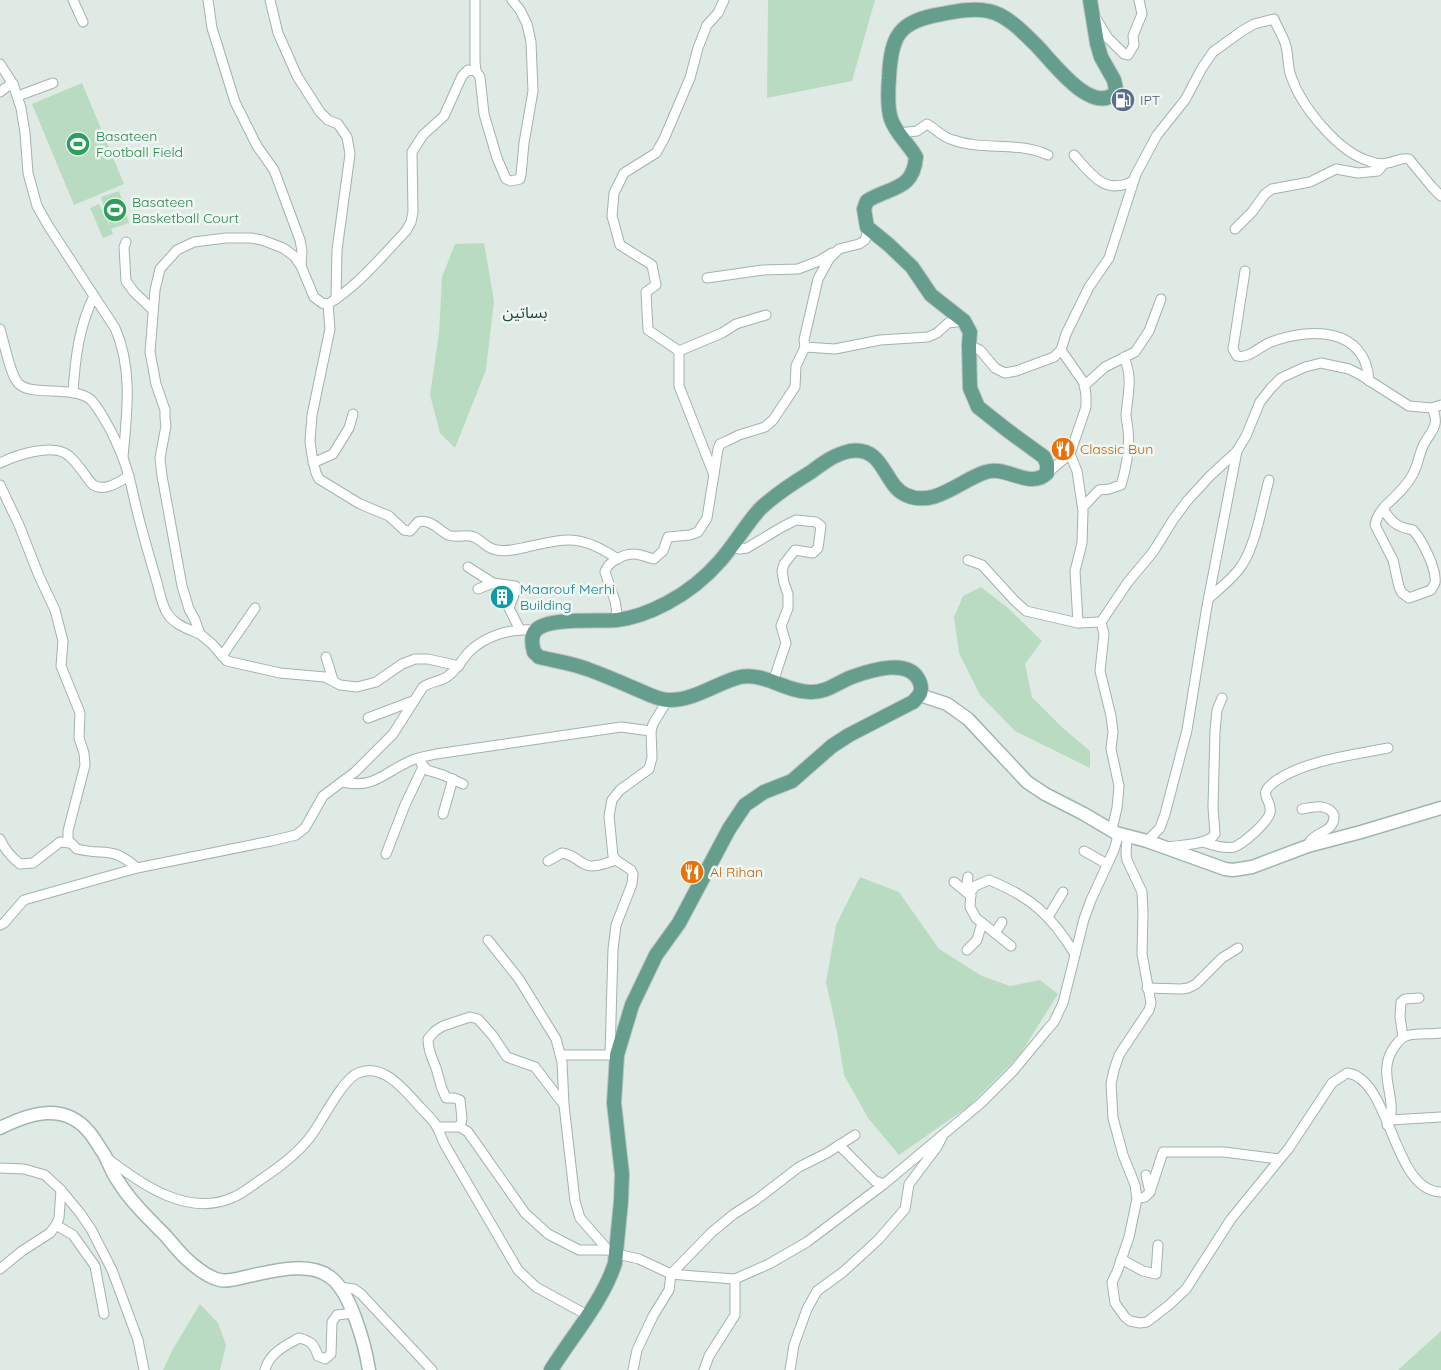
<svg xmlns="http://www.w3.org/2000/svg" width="1441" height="1370" viewBox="0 0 1441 1370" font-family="Quicksand,'Noto Sans Arabic',sans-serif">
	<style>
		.green { fill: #b9dbc1 }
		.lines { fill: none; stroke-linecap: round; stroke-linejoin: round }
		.street-casing { stroke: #a3b2ac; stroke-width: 11 }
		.secondary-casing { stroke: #9fb6ad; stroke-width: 15 }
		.primary-casing { stroke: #bcc4c2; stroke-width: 16 }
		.street { stroke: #fff; stroke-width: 9 }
		.secondary { stroke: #fff; stroke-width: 12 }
		.primary { stroke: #669e8e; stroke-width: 14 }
		.labels { text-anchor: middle; stroke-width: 5; stroke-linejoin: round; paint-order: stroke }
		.service-label { font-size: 14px; fill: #4e5e75; stroke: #f0f7f3; text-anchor: start }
		.leisure-label { font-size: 14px; fill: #27864d; stroke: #f0f7f3; text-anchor: start }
		.food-label { font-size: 14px; fill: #c56008; stroke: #f0f7f3; text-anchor: start }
		.culture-label { font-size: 14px; fill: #0d838f; stroke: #f0f7f3; text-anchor: start }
		.quarter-label { font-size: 16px; fill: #1e4b3f; stroke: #f0f7f3 }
	</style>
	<rect width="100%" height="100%" fill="#e0eae5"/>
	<g class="green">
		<path d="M768 0H875L852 81 767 98Z"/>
		<path d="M82 83 124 184 74 205 32 104Z"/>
		<path d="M119 191 129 223 111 229 113 234 103 238 90 208 99 204 110 226 101 197Z"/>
		<path d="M484 243 494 301 486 370 455 448 440 433 430 395 439 333 442 277 455 244Z"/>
		<path d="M981 587 1008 608 1042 641 1025 664 1032 697 1063 728 1090 751V768L1015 731 980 695 959 653 954 617 963 596Z"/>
		<path d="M860 877 899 892 939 949 982 976 1010 986 1040 980 1058 994 1019 1056 969 1106 899 1155 868 1118 844 1075 837 1032 826 982 836 925Z"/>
		<path d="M200 1304 218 1323 226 1345 220 1370H163L173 1349Z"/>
		<path d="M1441 1331V1370H1398Z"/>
	</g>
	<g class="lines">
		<g class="street-casing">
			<g id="street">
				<path d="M73 0 83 22"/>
				<path d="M208 0 212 28 235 102 257 146 274 170 300 240 302 251 301 266"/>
				<path d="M270 0 278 33 297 76 320 112 328 120 338 124 347 137 350 154 337 250 336 299"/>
				<path d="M475 0V62L476 71 480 77 484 114 497 158 506 179 511 181 520 179 521 175 524 143 533 91 531 42 527 24 520 10 512 0"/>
				<path d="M724 0 718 13 707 25 698 48 690 78 664 139 656 153 624 173 614 193 612 216 620 245 652 265 656 285 646 292 648 330 679 351 722 333 736 324 766 315"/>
				<path d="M1093 23 1095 20H1097L1108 38 1124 54 1128 55 1134 45 1133 36 1142 14 1139 0"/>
				<path d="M0 64 13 84 21 108 25 133 28 173 37 206 49 227 115 328C133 368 127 414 123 457"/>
				<path d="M0 92 8 86 13 84"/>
				<path d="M18 96 53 83"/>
				<path d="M899 133 917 131 927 124C936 129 942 137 953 140 984 151 1017 141 1048 155"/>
				<path d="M1074 155C1091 174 1105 196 1133 181L1135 177"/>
				<path d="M867 227V234L865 240 859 244 839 249 829 259 818 279 804 340 805 347 835 349 880 340 928 337 937 333 948 323 964 321"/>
				<path d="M1235 229 1252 212 1265 194 1272 189 1310 182 1336 169 1358 173 1378 171 1384 164"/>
				<path d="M126 242 124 247 126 281 134 292 153 310"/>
				<path d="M1245 271 1233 349 1237 356C1249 359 1260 346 1271 342 1310 327 1366 327 1369 381"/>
				<path d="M707 278 763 270 798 269 819 261 832 253"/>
				<path d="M328 304 330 329 312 415 310 441 312 456 316 473 319 479 360 504 389 516 404 530 410 531 418 522C429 518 439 530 448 535 457 539 466 533 474 537 481 540 486 547 493 549 504 553 517 549 527 547 568 538 580 534 618 559"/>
				<path d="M0 329C4 342 10 374 18 383 30 397 71 385 90 399 98 406 113 434 117 444 126 462 130 479 134 498 140 525 148 552 156 579 159 589 161 602 166 611 172 624 188 629 200 634"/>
				<path d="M969 345 980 350 995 368 1005 373 1016 371 1054 357 1061 350 1066 334 1089 287 1109 258 1136 174 1157 135 1185 100 1202 68 1213 52 1242 31 1254 24 1274 19C1277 27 1282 34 1285 43 1289 54 1287 66 1291 76 1301 106 1338 152 1369 161 1374 163 1381 165 1387 163 1395 162 1401 157 1409 159L1432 187 1441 196"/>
				<path d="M1061 350 1084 383 1086 395V407L1070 454 1077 471 1083 511 1082 543 1075 571 1078 623"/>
				<path d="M679 351V386L714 475"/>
				<path d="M1084 386 1105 367 1135 352 1149 331 1161 299"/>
				<path d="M73 393C75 359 79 326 94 296"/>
				<path d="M0 463C16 455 52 443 68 455 78 463 85 476 93 485 105 492 119 482 129 476"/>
				<path d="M313 463 333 454 349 428 353 414"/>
				<path d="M1046 474 1070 454"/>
				<path d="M0 485 19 525 39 576 55 610 63 641 61 666 80 713 79 738 84 753 85 765 68 831V840L77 849C106 856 111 845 137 868L24 900 4 923 0 925"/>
				<path d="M1083 507 1099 490 1109 489 1121 485C1126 470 1130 447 1128 430 1128 425 1126 420 1126 415 1128 392 1133 379 1124 357"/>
				<path d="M1383 509C1392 523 1397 527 1413 530 1422 540 1437 569 1435 583 1435 584 1431 589 1431 590L1409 598 1402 593 1399 587 1393 560 1375 525C1376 517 1381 511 1386 505 1396 496 1408 485 1414 472 1418 464 1419 455 1423 446 1430 431 1441 427 1432 408"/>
				<path d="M731 546 739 549 747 548 782 527 796 520 816 522 821 526 818 548 813 553 795 550 784 564 782 571 784 583 788 594V608L781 626 786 643 773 682"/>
				<path d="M968 560 982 565 1014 600 1026 611 1078 623 1101 622"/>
				<path d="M468 567 493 583"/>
				<path d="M478 589 493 583 515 586V592L509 608 520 630"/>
				<path d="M1209 598C1220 588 1234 578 1242 565 1256 544 1262 505 1269 480"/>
				<path d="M618 620 615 601 605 572C608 561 624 554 634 554 641 554 648 558 654 559L663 551 668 537 690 535 698 532 707 518 718 449 720 444 727 441 739 435 765 427 773 420 795 387 796 366 805 347"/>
				<path d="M1101 622 1128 582 1153 552 1173 520 1187 501 1210 476 1237 451 1246 436 1260 402 1271 388 1281 378 1305 367 1321 363 1349 369 1359 374 1409 406 1432 408 1441 405"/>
				<path d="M1101 622 1104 634 1100 671 1111 716 1113 732 1111 749 1119 786 1117 808 1112 829"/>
				<path d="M222 656 255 608"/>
				<path d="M326 657 333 680"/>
				<path d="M459 666 428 659H415L402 664 376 682 357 687 340 685 325 677 280 673 227 661 212 644 200 634 195 620 189 609 182 586 162 476 160 458 166 426 165 418V410L156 384 150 352 155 290 160 269 177 250 194 242 226 238H251L262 240 283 248 294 256 301 266 314 297 322 303 328 304C358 286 382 256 406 231L411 222 413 212 412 152 423 135 444 116 462 76 468 70 476 71"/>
				<path d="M368 718 413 701"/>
				<path d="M421 763 427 770 443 775 463 784"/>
				<path d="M342 782C375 789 383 773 410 761 418 757 428 756 436 754L621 727 651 731"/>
				<path d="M1302 809C1314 807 1327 803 1334 815 1335 830 1321 831 1312 839 1310 840 1309 843 1308 846"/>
				<path d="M443 814 453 779"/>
				<path d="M1127 837 1126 854 1127 860 1142 892 1143 913 1142 954 1151 1003 1149 1010 1119 1055 1114 1070 1111 1084 1113 1118 1123 1155 1135 1185 1137 1199 1129 1237 1117 1272 1112 1282 1115 1303 1125 1317 1130 1321 1140 1323 1147 1322 1169 1305 1186 1289 1231 1219 1289 1148 1332 1083 1347 1073C1391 1078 1392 1191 1441 1192"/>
				<path d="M0 839C5 850 11 857 20 864L33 863 60 842 70 843"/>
				<path d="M1147 841 1160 828 1165 814 1187 730 1207 606 1237 451"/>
				<path d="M1203 842C1212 845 1224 849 1234 847 1243 844 1267 823 1270 813 1273 797 1254 796 1277 780 1307 760 1353 755 1388 748"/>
				<path d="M1168 847C1180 845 1208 845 1215 834L1213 807 1215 731 1217 710 1222 698"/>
				<path d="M1084 851 1107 864"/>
				<path d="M386 854 405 805 423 767"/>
				<path d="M548 861 562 853C574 855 575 859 584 864 593 869 606 863 616 860"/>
				<path d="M137 868 271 841 296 835 305 828 323 796 355 772 393 734 423 687C431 681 441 682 448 676 457 670 461 661 468 653 485 635 512 628 536 630"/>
				<path d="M968 877 967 883 973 889"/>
				<path d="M954 882 971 896"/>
				<path d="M1048 917 1063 892"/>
				<path d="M995 933 1002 922"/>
				<path d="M488 940 519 979 556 1039 562 1062 564 1105 575 1201 580 1218 608 1250"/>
				<path d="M1011 946 976 918 970 907 971 891 975 886 989 880C1031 897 1051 915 1075 954"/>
				<path d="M967 950 977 940 982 923"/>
				<path d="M1147 988 1181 989 1188 988 1196 984 1222 958 1238 948"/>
				<path d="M1403 1037 1400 1017 1401 1002 1405 999 1419 998"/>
				<path d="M561 1055H610"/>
				<path d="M617 1055H610L613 949 616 925 632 884 633 874 631 870 616 860 613 856 609 816 612 800 620 790 649 769 652 758 651 731 653 724 667 701"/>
				<path d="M1390 1120 1441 1117"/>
				<path d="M1387 1125C1401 1102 1374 1073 1395 1046 1398 1042 1401 1038 1406 1036 1417 1032 1430 1035 1441 1033"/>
				<path d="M437 1127H460L468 1132 525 1213 548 1234 579 1250H608L617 1254 639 1259 671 1274 694 1276 735 1279 769 1264 807 1242 884 1184 981 1103 1014 1070 1047 1030 1054 1022 1063 1003 1084 919 1091 900 1114 850 1117 840 1116 833"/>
				<path d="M460 1127 462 1119 460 1100 454 1098H446C442 1090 440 1084 438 1075 435 1061 428 1055 428 1039L435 1031 443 1026 470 1017 478 1019 493 1036 507 1057 535 1067 564 1105"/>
				<path d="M839 1145 875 1181 884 1184"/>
				<path d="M107 1158C142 1185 189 1218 234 1197 244 1193 254 1184 263 1178 281 1166 301 1151 313 1133 323 1119 343 1079 358 1073 384 1062 405 1091 420 1107 426 1114 433 1119 437 1127 440 1133 442 1139 445 1145L518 1270 536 1287 587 1315"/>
				<path d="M0 1168 24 1169 45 1175 61 1190 80 1213 91 1229 112 1270 138 1340 144 1370"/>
				<path d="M1146 1175 1150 1192"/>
				<path d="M1137 1199 1145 1197 1150 1192 1163 1152H1224L1279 1159"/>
				<path d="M56 1225 73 1235 95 1266 104 1314"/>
				<path d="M1121 1259 1143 1271 1156 1274 1158 1245"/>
				<path d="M0 1269 22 1251 50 1233 56 1225 59 1218 61 1190"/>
				<path d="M339 1287 354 1289 361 1294 432 1370"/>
				<path d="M265 1370C269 1353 285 1346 299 1338 311 1341 314 1344 318 1356L325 1359 331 1354 332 1322 337 1315 353 1313"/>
				<path d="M633 1370 637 1350 653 1316 669 1290 671 1274 712 1232 734 1214 756 1200 799 1167 827 1153 855 1135"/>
				<path d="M704 1370 709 1356 735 1315V1279"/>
				<path d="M790 1370 794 1345 807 1309 817 1291 843 1272 878 1240 905 1209 909 1184 937 1147 942 1137"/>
			</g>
		</g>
		<g class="secondary-casing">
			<g id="secondary">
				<path d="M920 695 947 704 968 719 1027 782 1045 794 1084 814 1116 833 1147 841 1225 869 1233 870 1252 867 1308 846 1361 832 1441 808"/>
				<path d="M0 1128C30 1113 64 1102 89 1132 95 1139 99 1147 104 1154 109 1163 112 1173 118 1181 131 1202 148 1218 165 1235 173 1244 181 1255 191 1263 198 1269 210 1278 220 1280 230 1282 240 1278 249 1276 273 1271 309 1261 330 1277 351 1292 365 1345 369 1370"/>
			</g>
		</g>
		<g class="primary-casing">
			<path id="primary" d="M551 1370C572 1336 603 1301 615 1263L621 1201 622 1174 614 1103 617 1055 632 1005 656 955 679 923 729 829 745 805 764 792 792 781 832 746 849 735 913 702C919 696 923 692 920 683 911 657 871 670 852 677 838 682 826 693 810 692 786 692 764 672 740 677 716 683 694 701 668 700 658 700 646 693 636 689 620 682 604 675 587 669 572 663 555 661 539 657L534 652C532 645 530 636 536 630 549 617 599 622 617 620 634 618 652 611 667 603 686 593 706 577 720 561 734 545 745 526 759 510 774 495 793 483 811 472 823 463 835 454 850 451 885 446 883 485 906 495 935 508 960 480 986 472 1006 465 1030 490 1047 473V464L1044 457 1007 430 978 407 970 388 969 345 970 332 964 321 931 295 912 267 889 245 867 227 864 209 867 201C891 186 913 191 916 157 909 144 896 134 891 119 887 107 888 91 889 78 891 35 899 21 942 14 957 11 973 8 988 11 1006 14 1024 33 1037 46 1051 60 1090 114 1114 94L1116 89 1114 80 1101 57 1097 43 1090 0"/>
		</g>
		<use href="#street" class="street"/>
		<use href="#secondary" class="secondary"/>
		<use href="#primary" class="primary"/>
	</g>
	<defs>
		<g id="fuel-disc" transform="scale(1.25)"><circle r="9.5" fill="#5c6f8a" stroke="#f0f7f3"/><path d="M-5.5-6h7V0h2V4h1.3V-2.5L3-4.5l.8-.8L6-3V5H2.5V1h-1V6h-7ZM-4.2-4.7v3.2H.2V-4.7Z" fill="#fff"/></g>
		<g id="stadium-disc" transform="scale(1.25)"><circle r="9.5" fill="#2e9e5b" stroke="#f0f7f3"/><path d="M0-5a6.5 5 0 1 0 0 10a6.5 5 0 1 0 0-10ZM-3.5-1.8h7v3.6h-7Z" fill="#fff"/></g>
		<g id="restaurant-disc" transform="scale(1.25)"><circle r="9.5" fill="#e8710a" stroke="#f0f7f3"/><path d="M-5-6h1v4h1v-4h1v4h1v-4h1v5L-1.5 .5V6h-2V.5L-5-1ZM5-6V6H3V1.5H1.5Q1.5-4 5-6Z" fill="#fff"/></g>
		<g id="building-disc" transform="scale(1.25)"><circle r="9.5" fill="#0f9aa8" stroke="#f0f7f3"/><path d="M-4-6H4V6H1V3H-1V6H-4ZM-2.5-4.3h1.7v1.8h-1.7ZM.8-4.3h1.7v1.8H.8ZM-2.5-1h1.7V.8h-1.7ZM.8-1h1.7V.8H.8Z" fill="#fff"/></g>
	</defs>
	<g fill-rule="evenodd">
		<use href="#fuel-disc" x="1123" y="100"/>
		<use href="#stadium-disc" x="78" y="144"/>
		<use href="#stadium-disc" x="115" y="210"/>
		<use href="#restaurant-disc" x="1063" y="449"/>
		<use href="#building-disc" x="502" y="597"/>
		<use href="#restaurant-disc" x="692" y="872"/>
	</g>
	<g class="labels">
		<g class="service-label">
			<text x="1140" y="105">IPT</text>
		</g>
		<g class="leisure-label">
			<text x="96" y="141">Basateen<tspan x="96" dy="16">Football Field</tspan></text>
			<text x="132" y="207">Basateen<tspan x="132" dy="16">Basketball Court</tspan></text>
		</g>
		<g class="food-label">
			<text x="1080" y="454">Classic Bun</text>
			<text x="710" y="877">Al Rihan</text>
		</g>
		<g class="culture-label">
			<text x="520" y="594">Maarouf Merhi<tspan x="520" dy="16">Building</tspan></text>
		</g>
		<g class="quarter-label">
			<text x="525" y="318">بساتين</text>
		</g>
	</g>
</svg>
